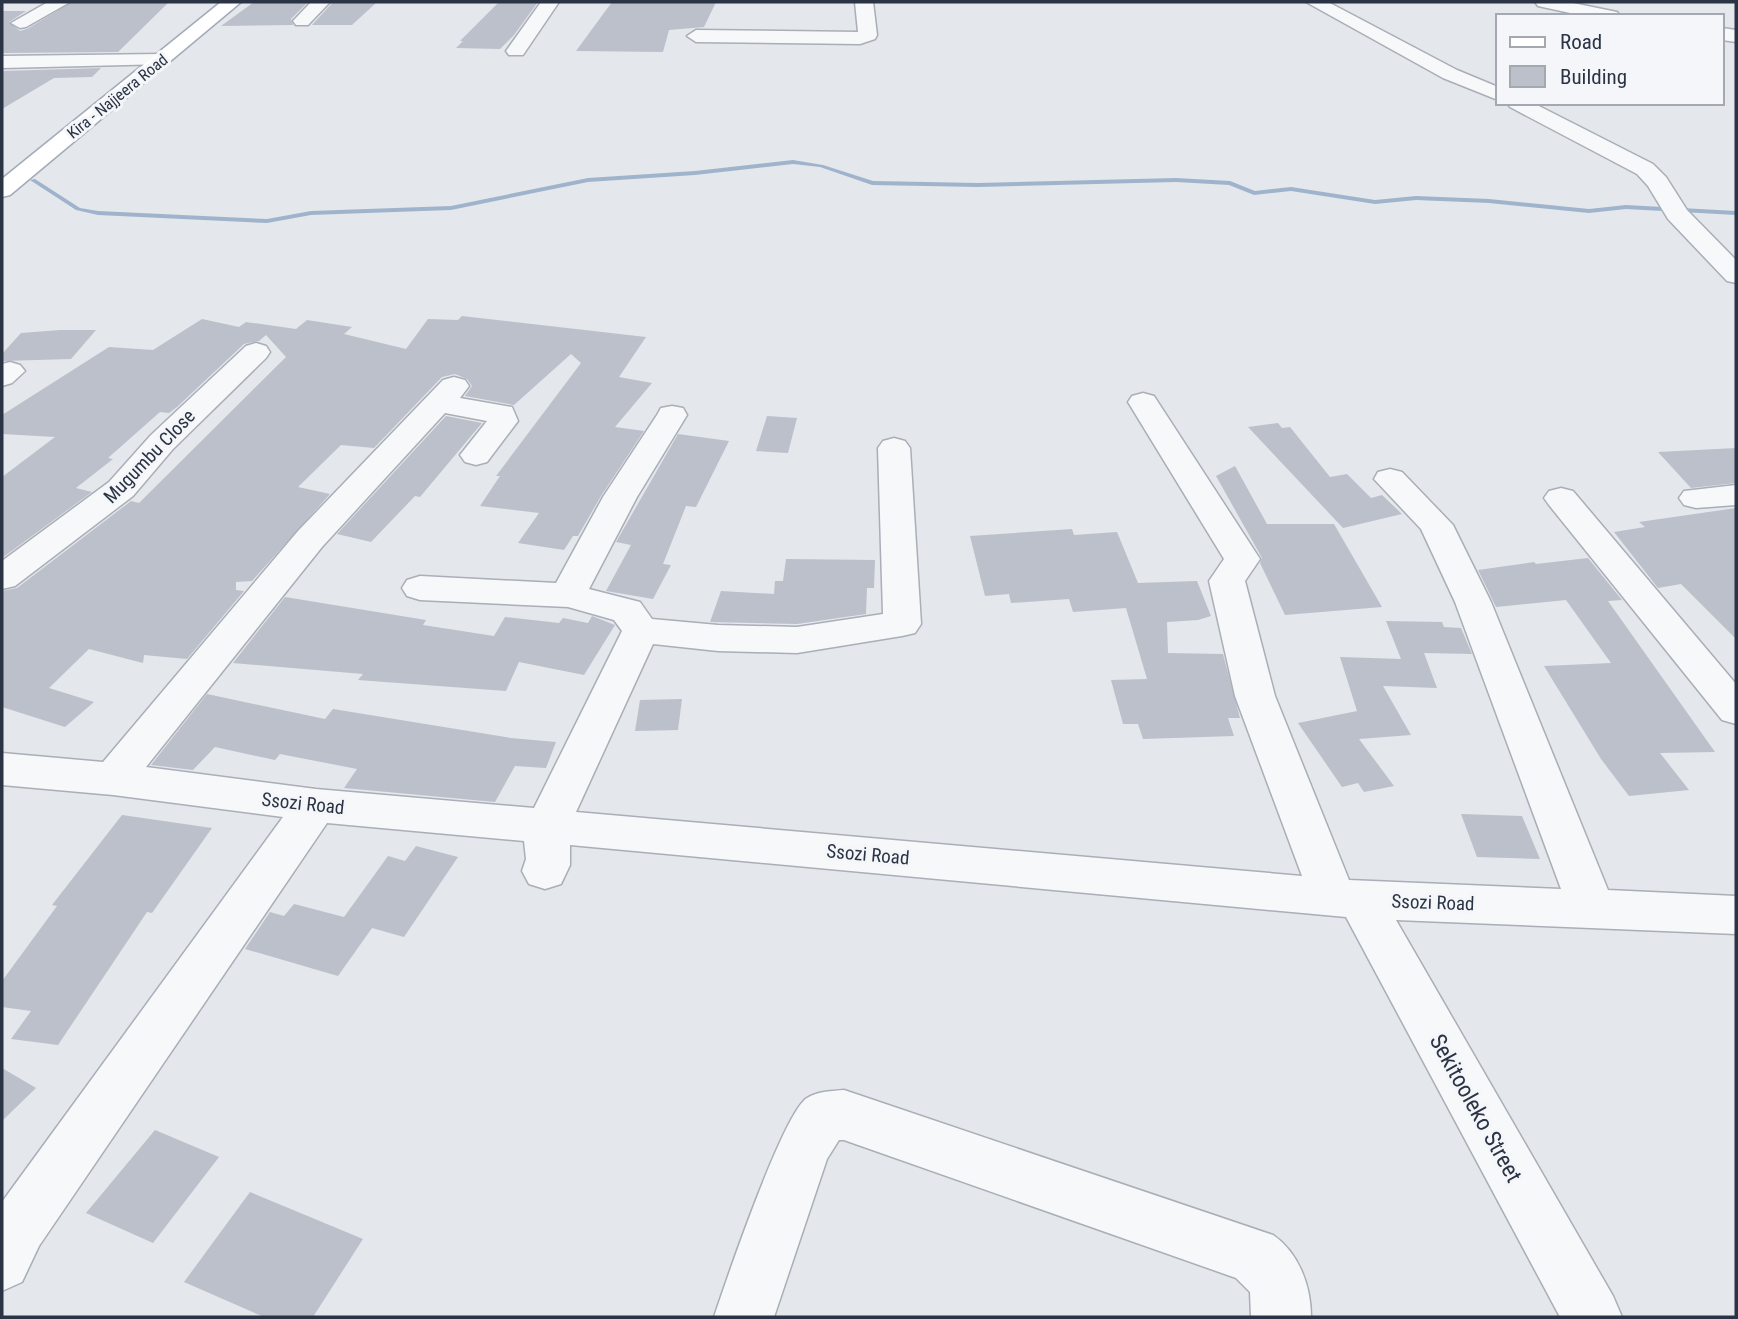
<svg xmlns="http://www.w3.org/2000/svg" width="1738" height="1319" viewBox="0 0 1738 1319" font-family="'Roboto Condensed',sans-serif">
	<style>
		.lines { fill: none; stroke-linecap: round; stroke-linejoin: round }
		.stream { fill: #9fb4cc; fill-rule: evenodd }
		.building { fill: #bbc0ca }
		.minor-casing { stroke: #a9aeb7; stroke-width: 3 }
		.major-casing { stroke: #a3abb8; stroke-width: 3 }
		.minor { fill: #f7f8fa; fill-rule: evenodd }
		.major { fill: #fff; fill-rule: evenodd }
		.labels { text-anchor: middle; stroke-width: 6; stroke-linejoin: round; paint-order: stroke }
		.far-street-label { font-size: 16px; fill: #2b3445; stroke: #f4f6f9 }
		.street-label { font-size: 19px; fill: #2b3445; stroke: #f4f6f9 }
		.near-street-label { font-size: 23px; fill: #2b3445; stroke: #f4f6f9 }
	</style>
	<rect width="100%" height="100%" fill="#e4e7ec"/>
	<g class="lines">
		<path class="stream" d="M793 160 823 165 873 181 978 183 1176 178 1230 181 1255 191 1291 187 1375 200 1416 196 1489 199 1589 209 1626 205 1736 211V215L1626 209 1589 213 1489 203 1416 200 1375 204 1291 191 1254 195 1229 185 1176 182 978 187 872 185 820 167 793 164 695 175 588 182 451 210 311 215 267 223 98 215 76 210 30 180 35 179 80 208 98 211 267 219 311 211 451 206 588 178 695 171Z"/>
	</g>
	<g class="building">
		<path d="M72 2H169L118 52 2 53V11H26L9 22 20 31 27 29Z"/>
		<path d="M254 2H308L291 19 293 25 221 26Z"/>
		<path d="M333 2H377L352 25H312Z"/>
		<path d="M499 2H538L514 35 500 49 456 48 463 41H460Z"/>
		<path d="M612 2H716L704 27 669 30 663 52 576 51Z"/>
		<path d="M101 68 92 77 54 78 2 109V71Z"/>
		<path d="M462 316 646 337 619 377 652 383 615 427 644 431 601 496 578 536H573L564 550 518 543 539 513 480 506 500 476H496L581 363 571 354 514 405 465 396 472 386 467 379 455 374 442 377 374 448 341 445 298 487 330 494 252 581 236 582V590L244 591 187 659 144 655 143 663 89 649 49 688 94 702 65 727 2 707V591L17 588 131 501 139 503 286 357 266 335 259 341 244 344 177 407 169 413 160 412 108 458 113 459 76 488 92 492 2 558V477L55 437 2 434V415L109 347 153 350 202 319 239 327 246 322 296 329 307 320 352 327 344 334 406 349 428 319 458 320Z"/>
		<path d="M60 330H96L71 359 2 361V354L21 333Z"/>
		<path d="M446 416 482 423 420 497 415 496 371 542 337 534Z"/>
		<path d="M767 416 797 418 788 453 756 451Z"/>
		<path d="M1278 423 1282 428 1290 427 1330 477 1347 474 1371 498 1382 495 1402 514 1343 528 1248 427Z"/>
		<path d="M678 434 729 441 696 507 686 506 663 564 671 565 653 599 606 591 631 545 616 542Z"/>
		<path d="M1736 448V483L1691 488 1658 452Z"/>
		<path d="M1235 466 1267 524H1334L1382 607 1285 615 1260 563 1262 558 1216 476Z"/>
		<path d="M1736 508V639L1681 584 1658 588 1614 532 1645 527 1639 522Z"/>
		<path d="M1072 529 1074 535 1117 532 1138 583 1197 581 1211 616 1198 620 1167 622 1168 653 1223 654 1240 718H1228L1234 736 1143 739 1138 724H1123L1111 680 1147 679 1126 608 1073 612 1069 599 1011 603 1009 594 985 596 970 536Z"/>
		<path d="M1588 558 1622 600 1608 601 1715 752 1660 753 1689 790 1629 796 1601 759 1544 666 1611 663 1566 600 1496 607 1478 570 1534 562 1536 564Z"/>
		<path d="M786 559 875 560 874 588H867L866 614 797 624 710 622 721 591 774 594 775 581H783Z"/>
		<path d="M285 597 426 620 423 625 494 636 505 617 559 623 563 618 588 623 592 616 615 625 584 675 519 662 506 691 358 680 363 674 233 663Z"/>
		<path d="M1386 621 1442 622 1444 627 1461 628 1472 654 1424 653 1437 688 1383 686 1411 735 1359 739 1394 786 1364 792 1358 783 1342 787 1298 723 1357 711 1340 657 1401 659Z"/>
		<path d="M207 694 325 719 333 709 511 738 556 742 546 768 515 766 495 802 344 788 357 769 280 754 275 760 215 747 193 770 151 765Z"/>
		<path d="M682 699 678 730 635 731 640 700Z"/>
		<path d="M1461 814 1522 816 1540 859 1477 857Z"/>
		<path d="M122 815 212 828 152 913 147 912 58 1045 11 1039 31 1011 2 1007V981L57 906 52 905Z"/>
		<path d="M416 846 458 857 404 937 372 928 338 976 245 949 270 912 284 916 294 904 344 917 388 856 405 861Z"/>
		<path d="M2 1068 36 1088 2 1121Z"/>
		<path d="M155 1130 219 1157 153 1243 86 1213Z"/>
		<path d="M250 1192 363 1239 313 1317H264L184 1282Z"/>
	</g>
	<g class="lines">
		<g class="minor-casing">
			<g id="minor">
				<path d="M48 2H70L26 27 20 28 11 23Z"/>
				<path d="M311 2H330L308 25H296L293 21Z"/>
				<path d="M541 2H559L523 55H509L506 51Z"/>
				<path d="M855 2H873L877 35 875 39 860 44 696 42 687 36 696 30 858 32Z"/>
				<path d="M1306 2H1328L1457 70 1498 87V100L1443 78Z"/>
				<path d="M1535 2H1568L1617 12 1620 16H1584L1538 6Z"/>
				<path d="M1722 28 1736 30V42L1722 40Z"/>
				<path d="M161 54 171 60 168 64 2 68V56Z"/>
				<path d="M1507 103H1533L1653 164 1666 177 1687 210 1736 260V283L1727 281 1668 219 1648 186 1637 174 1510 107Z"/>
				<path d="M256 343 266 346 270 352 266 358 173 449 133 496 15 586 2 589V561L109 482 151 435 246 346Z"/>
				<path d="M10 362 20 365 25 371 12 383 2 386V364Z"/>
				<path d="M454 377 465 380 469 386 460 398 512 407 518 421 487 462 476 465 465 462 460 455 487 421 445 413 322 547 146 767 316 789 534 808 622 631 614 620 568 607 420 600 407 596 402 588 407 580 420 576 556 583 603 497 657 415 661 408 672 406 683 408 687 415 637 497 589 589 640 602 652 619 718 625 797 627 883 614 878 448 883 441 894 438 905 441 910 448 921 624 915 633 902 636 797 653 718 651 653 644 576 812 1302 876 1235 696 1209 581 1224 559 1128 402 1132 396 1143 393 1154 396 1260 559 1245 581 1275 696 1349 880 1561 889 1455 602 1421 529 1374 479 1378 472 1390 469 1402 472 1453 525 1491 602 1608 890 1736 896V934L1396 920 1613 1296 1622 1317H1560L1346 917 570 845V865L561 884 545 889 529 884 522 871 526 859 524 841 327 823 39 1246 22 1282 2 1291V1202L283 817 113 795 2 785V753L103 762 298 531 443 380Z"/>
				<path d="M1736 485V505L1696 508 1684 505 1679 498 1684 491Z"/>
				<path d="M1561 488 1573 491 1736 684V724L1722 720 1549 505 1544 498 1549 491Z"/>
				<path d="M844 1090 1273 1235C1299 1253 1311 1286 1311 1317H1251L1250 1292 1236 1278 844 1140H839L827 1159 774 1317H714C726 1281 783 1113 807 1098 818 1091 832 1091 844 1090Z"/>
			</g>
		</g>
		<g class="major-casing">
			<path id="major" d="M221 2H241L10 195 2 197V179Z"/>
		</g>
		<use href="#minor" class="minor"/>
		<use href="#major" class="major"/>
	</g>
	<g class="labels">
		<g class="far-street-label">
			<text transform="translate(117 96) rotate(-39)" y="6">Kira - Najjeera Road</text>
		</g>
		<g class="street-label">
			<text transform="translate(149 456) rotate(-46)" y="7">Mugumbu Close</text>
			<text transform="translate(303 803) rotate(6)" y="7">Ssozi Road</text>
			<text transform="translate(868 854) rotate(5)" y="7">Ssozi Road</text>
			<text transform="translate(1433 902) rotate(2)" y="7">Ssozi Road</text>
		</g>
		<g class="near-street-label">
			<text transform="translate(1476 1108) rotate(61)" y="8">Sekitooleko Street</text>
		</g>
	</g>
	<rect width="1738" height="1319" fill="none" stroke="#2b3445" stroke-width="7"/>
	<rect x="1496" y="14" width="228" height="91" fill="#f4f6f9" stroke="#a4a8b1" stroke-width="2"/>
	<rect x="1510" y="37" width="35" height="10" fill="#ffffff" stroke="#a4a8b1" stroke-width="2"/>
	<text x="1560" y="49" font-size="21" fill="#2b3445">Road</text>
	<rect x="1510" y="66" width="35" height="21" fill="#bbc0ca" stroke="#a4a8b1" stroke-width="2"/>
	<text x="1560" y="84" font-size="21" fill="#2b3445">Building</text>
</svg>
